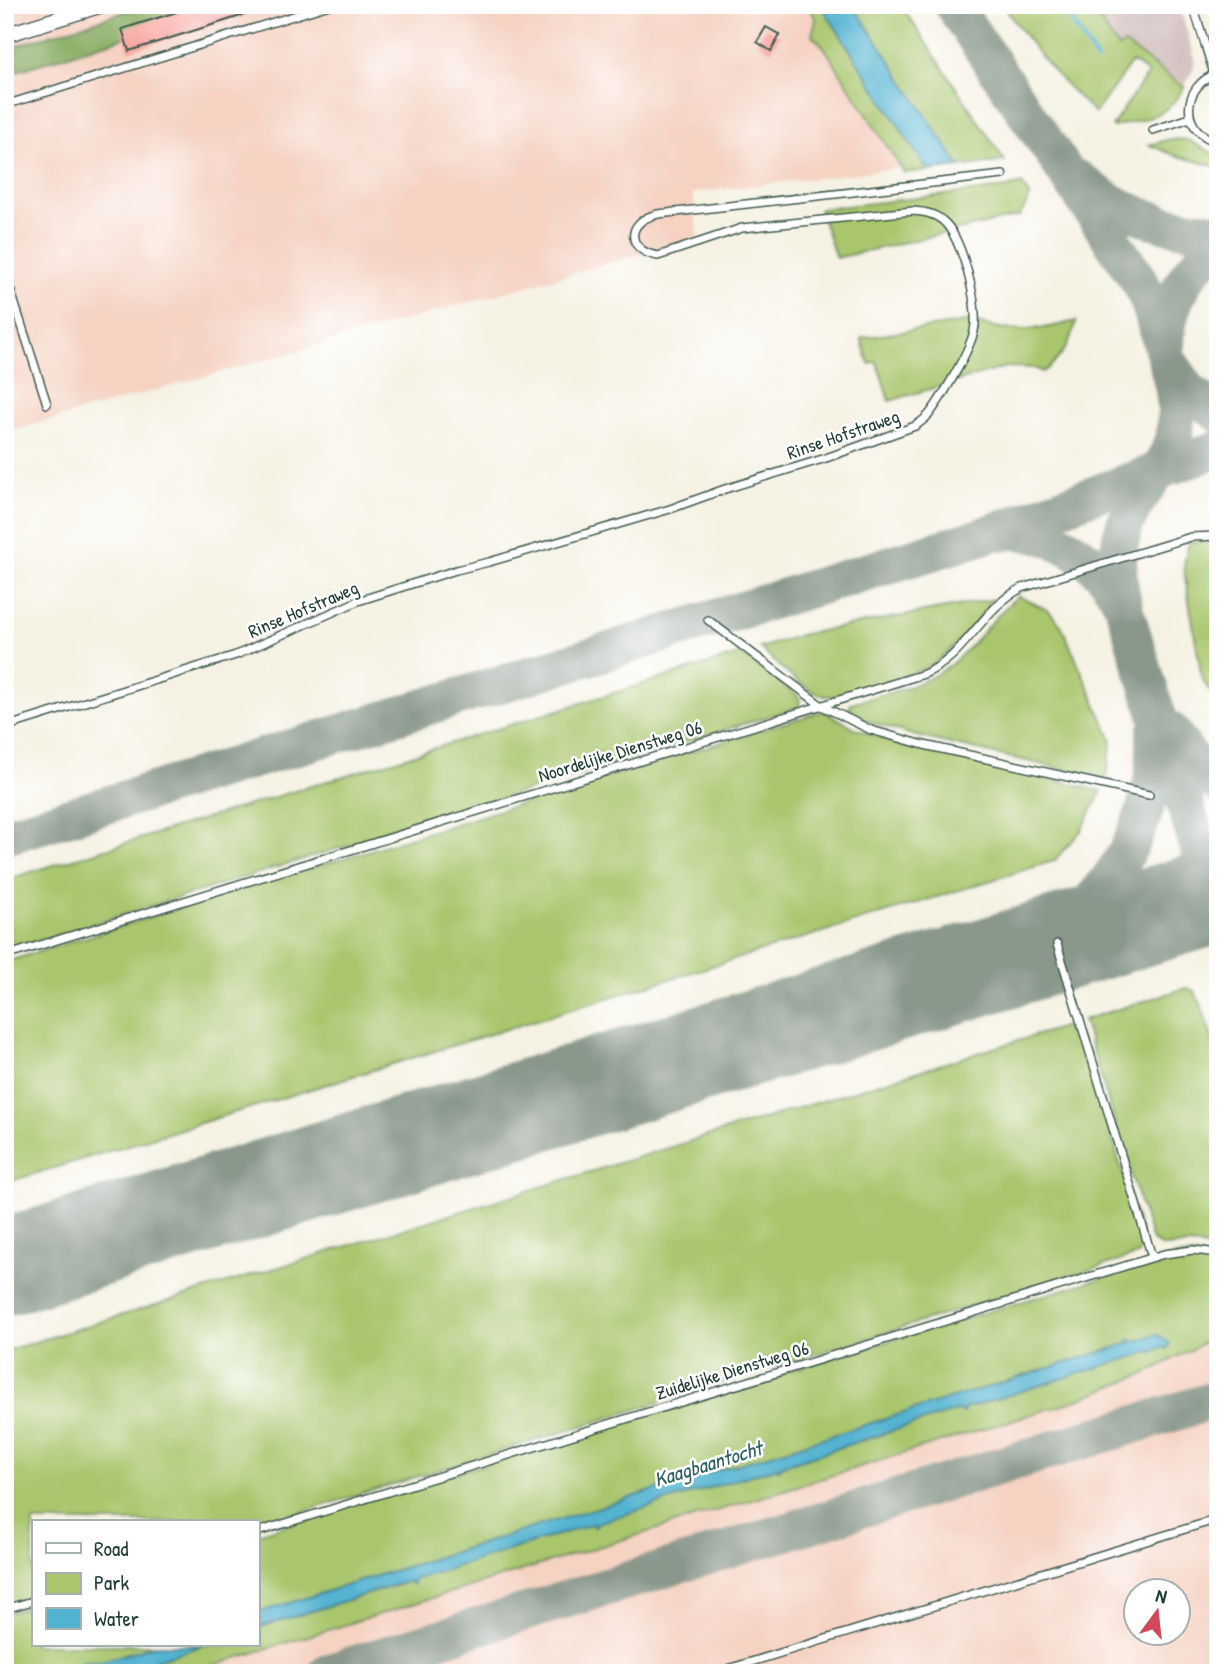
<svg xmlns="http://www.w3.org/2000/svg" width="1223" height="1678" viewBox="0 0 1223 1678" font-family="'Patrick Hand',sans-serif">
	<style>
		.built { fill: #f5d2c2; fill-rule: evenodd }
		.industrial { fill: #d1bfbd }
		.green { fill: #a9c66d; stroke: #648250; stroke-width: 2 }
		.forest { fill: #86ab60; stroke: #52744a; stroke-width: 2 }
		.water { fill: #52b3d1; stroke: #387882; stroke-width: 2 }
		.lines { fill: none; stroke-linecap: round; stroke-linejoin: round }
		.stream { stroke: #52b3d1; stroke-width: 4.5 }
		.taxiway { stroke: #8a988c; stroke-width: 38 }
		.runway { stroke: #8a988c; stroke-width: 96 }
		.building { fill: #f89e99 }
		.lane-casing { stroke: #3f584e; stroke-width: 10 }
		.street-casing { stroke: #3f584e; stroke-width: 17 }
		.lane { stroke: #fff; stroke-width: 7 }
		.street { stroke: #fff; stroke-width: 14 }
		.labels { text-anchor: middle; stroke-width: 5; stroke-linejoin: round; paint-order: stroke }
		.street-label { font-size: 19px; fill: #1f3d34; stroke: #fff }
		.water-label { font-size: 21px; font-style: italic; fill: #2e6063; stroke: #fff }
	</style>
	<rect width="100%" height="100%" fill="#fff"/>
	<filter id="ink" filterUnits="userSpaceOnUse"><feTurbulence type="fractalNoise" baseFrequency=".0143" numOctaves="2"/><feDisplacementMap in="SourceGraphic" scale="14" xChannelSelector="R" yChannelSelector="G"/><feConvolveMatrix kernelMatrix="1 2 1 2 8 2 1 2 1" color-interpolation-filters="sRGB"/></filter>
	<filter id="wash" filterUnits="userSpaceOnUse"><feTurbulence type="fractalNoise" baseFrequency=".00686" numOctaves="4" result="noise"/><feDisplacementMap in="SourceGraphic" scale="28" xChannelSelector="R" yChannelSelector="G"/><feGaussianBlur stdDeviation="1.57" result="paint"/><feColorMatrix in="noise" values="0 0 0 0 0 0 0 0 0 0 0 0 0 0 0 0 0 1.4 0 .05"/><feComposite in="paint" operator="in"/></filter>
	<g filter="url(#wash)">
		<rect width="100%" height="100%" fill="#f5f2e3"/>
		<g class="built">
			<path d="M5 5H811L907 167 693 193 698 238 5 433Z"/>
			<path d="M1218 1335V1673H188L1071 1402 1147 1373ZM1136 1590H1178V1632H1136Z"/>
		</g>
		<path class="industrial" d="M1090 5H1179L1195 59 1193 70 1184 87 1125 44 1118 48Z"/>
		<g class="green">
			<path d="M807 5H821L928 171 904 173 824 47 812 35 816 19Z"/>
			<path d="M853 5H901L1005 161 960 167Z"/>
			<path d="M1003 5H1090L1118 48 1125 44 1184 87C1167 119 1146 118 1114 127L1112 126 1148 73 1132 62 1095 113C1059 81 1030 45 1003 5Z"/>
			<path d="M1170 139 1188 140 1218 156V167L1177 156 1149 145Z"/>
			<path d="M1022 184 1030 197 1020 216 836 258 819 209 1006 188Z"/>
			<path d="M972 321C1008 334 1039 331 1076 321 1071 342 1061 360 1043 372L1034 368 1006 367 889 401 877 362 869 364 861 338Z"/>
			<path d="M1189 542H1218V704L1202 679 1185 577 1184 564Z"/>
			<path d="M1018 596 1048 610 1061 625 1112 740 1106 779 916 736 870 722 848 712 851 703C883 694 922 687 949 666 975 646 992 617 1018 596Z"/>
			<path d="M995 599C976 621 958 646 934 663 908 679 864 687 834 696 810 700 777 663 760 648L804 634Z"/>
			<path d="M741 654 800 698 799 707 5 951V880Z"/>
			<path d="M823 711 857 729 898 744 1102 791 1081 831 1054 861 5 1183V962Z"/>
			<path d="M1186 988 1193 990 1200 1001 1218 1056V1248L1189 1245 1163 1247 1152 1241 1083 1020Z"/>
			<path d="M1066 1026 1079 1037 1085 1047 1143 1241 1138 1255 257 1526V1522H33V1595L5 1604V1351Z"/>
			<path d="M1195 1255 1218 1258V1335L1147 1373 1071 1402 188 1673H115L204 1645H257V1628L410 1581 411 1584 413 1583 412 1580 593 1524 594 1527 596 1523 777 1467 778 1470 780 1469V1466L961 1409 964 1412 963 1409 1152 1350 1154 1353 1155 1350 1163 1347 1167 1349 1170 1344 1130 1340V1343L257 1613V1534L808 1365 1172 1257Z"/>
			<path d="M33 1605V1645H156L99 1662 85 1661 75 1665 72 1673H5V1614Z"/>
		</g>
		<path class="forest" d="M147 5H228L5 75V49Z"/>
		<g class="water">
			<path d="M821 5H853L960 167 928 171Z"/>
			<path d="M1157 1334 1170 1344 1167 1349 1163 1347 1155 1350 1153 1353 1152 1351 964 1409V1412L962 1413 960 1410 780 1466 781 1469 778 1470 777 1467 597 1523V1526L594 1527 593 1524 413 1580V1584H411L409 1581 257 1628V1613L1130 1343 1129 1340 1133 1342Z"/>
			<path d="M156 1645H204L115 1673H72L75 1665 85 1661 99 1662Z"/>
		</g>
		<g class="lines">
			<path class="stream" d="M1061 5 1097 60"/>
			<g class="taxiway">
				<path d="M953 5 1140 282C1149 298 1153 315 1158 332 1169 368 1183 405 1172 443 1165 465 1152 480 1139 498 1115 532 1114 572 1125 611L1218 910"/>
				<path d="M1078 179C1119 212 1165 230 1218 231"/>
				<path d="M1166 349C1165 307 1184 270 1218 246"/>
				<path d="M1169 362 1188 390 1218 413"/>
				<path d="M999 532C1048 526 1101 558 1121 602"/>
				<path d="M1171 731 1191 759 1218 784"/>
				<path d="M5 836 977 538 1218 449"/>
				<path d="M1005 960C1024 950 1044 940 1061 927 1121 883 1158 809 1155 734"/>
				<path d="M327 1673 1218 1399"/>
			</g>
			<path class="runway" d="M5 1267 1218 895"/>
		</g>
		<g id="blocks">
			<g class="building">
				<path d="M199 5H244L247 14 129 51 122 29Z"/>
				<path d="M766 27 780 35 771 51 757 42Z"/>
			</g>
		</g>
	</g>
	<g filter="url(#ink)">
		<use href="#blocks" fill-opacity="0" stroke="#3f584e" stroke-width="2"/>
		<g class="lines">
			<g class="lane-casing">
				<g id="lane">
					<path d="M1193 5 1214 74"/>
					<path d="M1218 73C1181 85 1179 132 1218 142"/>
					<path d="M5 105 329 5"/>
					<path d="M1153 130 1190 118"/>
					<path d="M5 273 47 404"/>
					<path d="M708 620 822 706 871 730 924 745 1149 795"/>
					<path d="M5 727 236 655 358 601 456 570 489 562 670 509 725 489 826 458 915 426C921 422 927 418 931 412 943 396 970 350 974 331 980 308 962 236 943 221 934 213 924 212 913 211L742 228 658 256C626 251 625 221 658 214L1003 175"/>
					<path d="M1057 944 1152 1257"/>
					<path d="M5 956 924 674C966 657 981 608 1022 588L1191 537 1218 536"/>
					<path d="M257 1532 1164 1254 1193 1250 1218 1253"/>
					<path d="M5 1609 33 1601"/>
					<path d="M715 1673 1218 1519"/>
				</g>
			</g>
			<g class="street-casing">
				<g id="street">
					<path d="M5 7 10 5"/>
					<path d="M5 35 102 5"/>
				</g>
			</g>
			<use href="#lane" class="lane"/>
			<use href="#street" class="street"/>
		</g>
	</g>
	<g class="labels">
		<g class="street-label">
			<text transform="translate(843 434) rotate(-19)" y="7">Rinse Hofstraweg</text>
			<text transform="translate(303 609) rotate(-23)" y="7">Rinse Hofstraweg</text>
			<text transform="translate(620 751) rotate(-17)" y="7">Noordelijke Dienstweg 06</text>
			<text transform="translate(732 1370) rotate(-17)" y="7">Zuidelijke Dienstweg 06</text>
		</g>
		<g class="water-label">
			<text transform="translate(708 1464) rotate(-17)" y="7">Kaagbaantocht</text>
		</g>
	</g>
	<rect width="1223" height="1678" fill="none" stroke="#fff" stroke-width="28"/>
	<rect x="32" y="1520" width="228" height="126" fill="#ffffff" stroke="#a5b1ae" stroke-width="2"/>
	<rect x="46" y="1543" width="35" height="10" fill="#ffffff" stroke="#a5b1ae" stroke-width="2"/>
	<text x="94" y="1556" font-size="21" fill="#1f3d34">Road</text>
	<rect x="46" y="1573" width="35" height="21" fill="#a9c66d" stroke="#a5b1ae" stroke-width="2"/>
	<text x="94" y="1590" font-size="21" fill="#1f3d34">Park</text>
	<rect x="46" y="1608" width="35" height="21" fill="#52b3d1" stroke="#a5b1ae" stroke-width="2"/>
	<text x="94" y="1626" font-size="21" fill="#1f3d34">Water</text>
	<g transform="translate(1157 1612) rotate(15)"><circle r="33" fill="#ffffff" stroke="#a5b1ae" stroke-width="2"/>
	<path d="M0-5L12 26L0 18L-12 26Z" fill="#d1495b"/>
	<text y="-10" font-size="19" font-weight="bold" text-anchor="middle" fill="#1f3d34">N</text>
	</g>
</svg>
